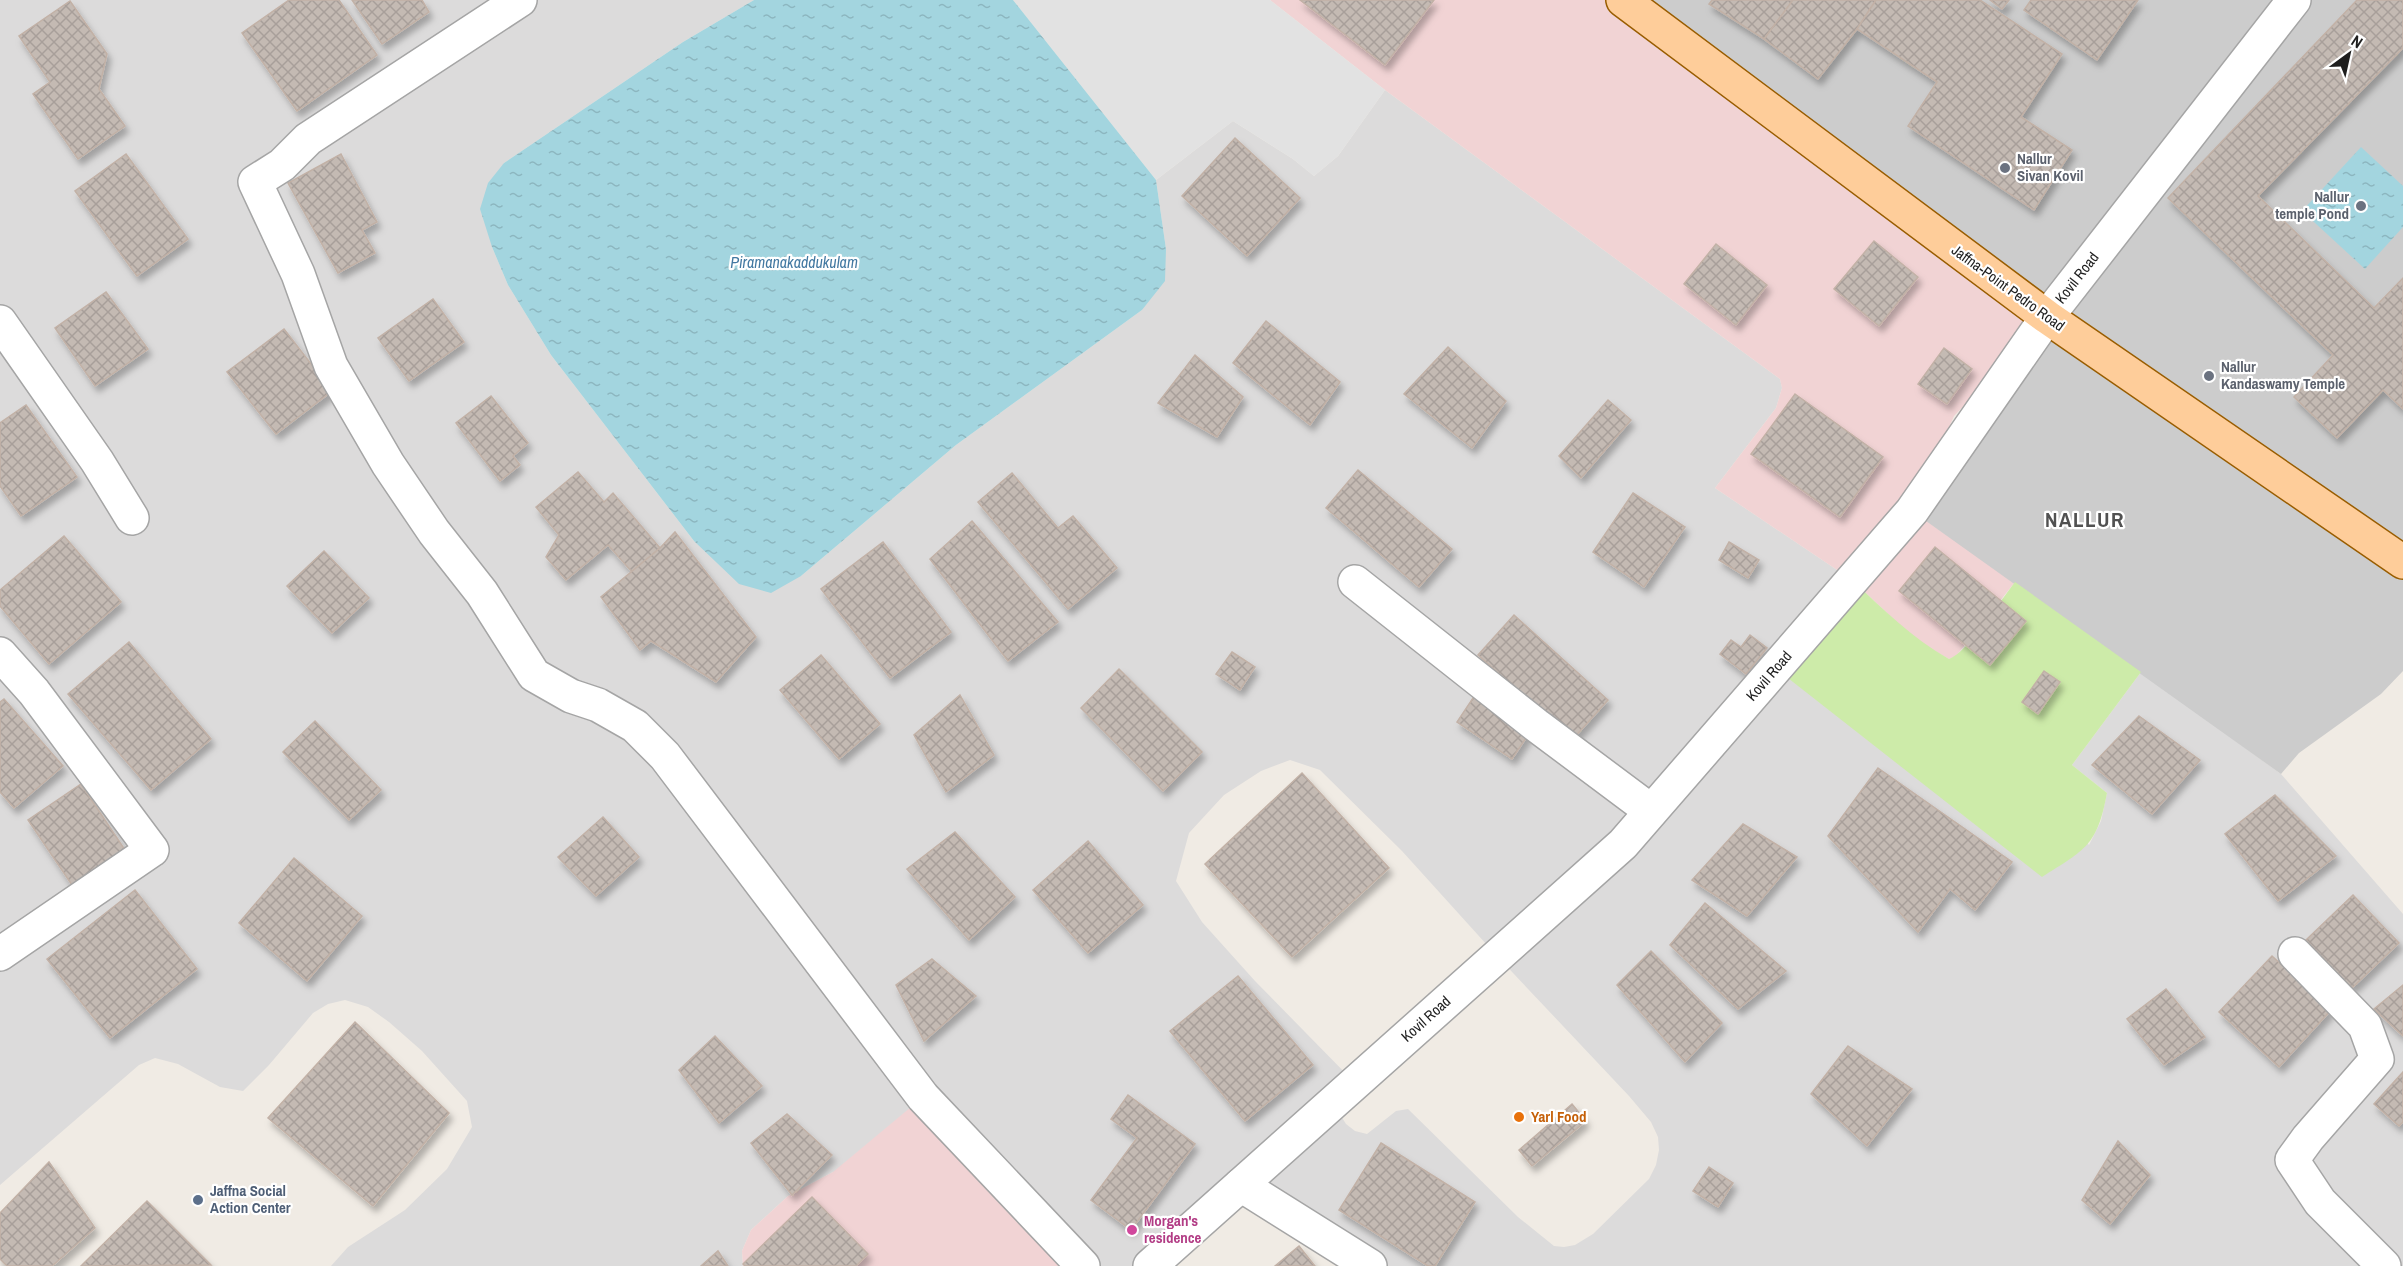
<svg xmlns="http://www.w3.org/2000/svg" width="2403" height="1266" viewBox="0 0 2403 1266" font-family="'Archivo Narrow',sans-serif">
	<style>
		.residential { fill: #dcdbdb; fill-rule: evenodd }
		.commercial { fill: #f1d3d4 }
		.religious { fill: #ccc }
		.grass { fill: #cdeba9 }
		.parking { fill: #e2e2e2 }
		.water { fill: url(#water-ripples) }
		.building { fill: url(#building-cross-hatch); stroke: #c2b1a6; stroke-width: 1.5; filter: url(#shadow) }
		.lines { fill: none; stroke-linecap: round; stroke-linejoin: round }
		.minor-casing { stroke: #a5a5a5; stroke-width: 36 }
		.major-casing { stroke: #995d00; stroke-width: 36 }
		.minor { stroke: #fff; stroke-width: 33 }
		.major { stroke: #fecd9a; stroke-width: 33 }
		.worship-dot { fill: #6b7280; stroke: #fff; stroke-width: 2 }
		.food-dot { fill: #e8710a; stroke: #fff; stroke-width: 2 }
		.service-dot { fill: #5c6f8a; stroke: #fff; stroke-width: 2 }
		.hotel-dot { fill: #d1479c; stroke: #fff; stroke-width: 2 }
		.labels { text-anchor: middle; stroke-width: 4.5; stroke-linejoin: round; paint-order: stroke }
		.worship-label { font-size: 15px; font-weight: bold; fill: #5b616d; stroke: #fff; text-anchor: start }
		.street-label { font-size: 15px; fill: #1e1e1e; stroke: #fff }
		.food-label { font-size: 15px; font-weight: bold; fill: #c56008; stroke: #fff; text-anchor: start }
		.service-label { font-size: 15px; font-weight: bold; fill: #4e5e75; stroke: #fff; text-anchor: start }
		.hotel-label { font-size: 15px; font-weight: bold; fill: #b23c85; stroke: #fff; text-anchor: start }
		.water-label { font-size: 16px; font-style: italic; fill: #4278a1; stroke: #fff }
		.district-label { font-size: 21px; font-weight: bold; letter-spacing: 1.5px; fill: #515151; stroke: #fff }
	</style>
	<defs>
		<pattern id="water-ripples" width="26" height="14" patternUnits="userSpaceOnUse" patternTransform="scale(1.5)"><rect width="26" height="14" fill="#a3d5df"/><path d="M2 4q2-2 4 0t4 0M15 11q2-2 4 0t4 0" fill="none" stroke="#8cb6bf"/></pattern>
		<pattern id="building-cross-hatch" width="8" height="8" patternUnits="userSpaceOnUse" patternTransform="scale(1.5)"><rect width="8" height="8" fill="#c4bab3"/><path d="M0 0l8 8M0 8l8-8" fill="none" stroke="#a89f9a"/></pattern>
		<filter id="shadow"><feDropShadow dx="3.5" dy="6" stdDeviation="3" flood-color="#0004"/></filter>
	</defs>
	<rect width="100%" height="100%" fill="#f0ebe4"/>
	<path class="residential" d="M0 0H754L683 42 504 163 492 247 508 285 551 355 694 541 801 576 956 445 1142 310 1166 249 1156 180 1233 121 1293 159 1314 176 1338 156 1385 90 1780 379 1782 388 1776 408 1715 488 1852 580 2089 845 2101 821 2107 793 2072 765 2141 672 2281 774 2403 914V1266H1370L1241 1185 1150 1266H1083L833 1172 788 1196 751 1230 742 1251 743 1266H331L348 1247 405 1210 447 1169 472 1127 467 1101 422 1051 389 1022 368 1007 345 1000 328 1004 313 1013 269 1065 243 1091 220 1087 178 1064 155 1058 139 1065 0 1185ZM1290 760 1320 770 1402 851 1497 956 1629 1096 1651 1122 1658 1137 1659 1150 1656 1165 1649 1179 1593 1234 1575 1245 1564 1247 1554 1246 1518 1217 1408 1109 1396 1111 1367 1134 1355 1131 1346 1124 1333 1103 1355 1083 1255 981 1202 922 1176 881 1189 833 1224 795 1261 771Z"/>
	<g class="commercial">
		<path d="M1270 0H1623L2047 317 1954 416 1912 511 2015 582 1956 656 1949 659 1926 646 1904 629 1852 580 1715 488 1776 408 1782 388 1780 379 1385 90Z"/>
		<path d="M923 1097 1083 1266H743L742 1251 751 1230 788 1196 833 1172Z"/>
	</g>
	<path class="religious" d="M1623 0H2403V671L2381 694 2299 753 2281 774 1912 511 2046 317Z"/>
	<path class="grass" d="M1852 580C1883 609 1912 638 1949 659 1967 653 2001 600 2015 582L2141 672 2072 765 2107 793C2097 846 2086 849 2042 877L1775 668Z"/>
	<path class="parking" d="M1013 0H1270L1385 90 1338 156 1314 176 1293 159 1233 121 1156 180Z"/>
	<g class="water">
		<path d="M754 0H1013L1156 180 1166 249 1165 281 1142 310 956 445 801 576 771 593 739 584 694 541 551 355 508 285 492 247 480 209 488 183 504 163 683 42Z"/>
		<path d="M2361 147 2403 186V227L2365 269 2302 211Z"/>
	</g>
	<g class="building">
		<path d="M289 0H339L377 55 297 111 242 33Z"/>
		<path d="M352 0H422L429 12 382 44Z"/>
		<path d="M1300 0H1434L1385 65Z"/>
		<path d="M1712 0H1793L1764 39 1709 4Z"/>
		<path d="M1793 0H1876L1857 29 1818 79 1764 39Z"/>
		<path d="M1876 0H1980L2062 54 2021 117 2072 150 2034 210 1908 126 1937 82 1857 29Z"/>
		<path d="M1990 0H2009L2002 9Z"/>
		<path d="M2031 0H2138L2097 60 2024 10Z"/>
		<path d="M2357 0H2403V48L2258 196 2374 308 2403 278V409L2383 390 2337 438 2294 397 2333 355 2168 198Z"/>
		<path d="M70 1 107 54 99 89 125 126 78 159 33 94 50 82 19 36Z"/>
		<path d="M1235 138 1300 198 1247 256 1182 196Z"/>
		<path d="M126 154 188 239 137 276 75 191Z"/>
		<path d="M341 154 377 222 362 230 375 253 338 273 288 183Z"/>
		<path d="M1874 241 1918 277 1879 326 1834 289Z"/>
		<path d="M1716 244 1767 285 1736 325 1684 284Z"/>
		<path d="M106 292 148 349 95 386 55 328Z"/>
		<path d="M433 299 464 342 409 381 378 338Z"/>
		<path d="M1266 321 1340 382 1310 425 1233 363Z"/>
		<path d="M284 329 332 391 276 434 227 372Z"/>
		<path d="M1448 347 1506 401 1472 448 1404 394Z"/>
		<path d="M1944 348 1972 369 1947 404 1918 384Z"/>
		<path d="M1195 355 1243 397 1217 437 1158 403Z"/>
		<path d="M1795 394 1883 457 1840 517 1751 454Z"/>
		<path d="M491 396 528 443 513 456 520 465 500 481 456 423Z"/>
		<path d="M1608 400 1631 420 1581 478 1559 456Z"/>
		<path d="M26 405 77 477 21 516 0 486V423Z"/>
		<path d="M1358 470 1452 549 1419 587 1326 508Z"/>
		<path d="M578 472 604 502 613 493 660 548 632 572 608 545 566 580 546 557 559 535 536 507Z"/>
		<path d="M1012 473 1058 528 1073 516 1117 568 1068 609 978 502Z"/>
		<path d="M1633 493 1685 527 1644 587 1593 552Z"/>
		<path d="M972 521 1058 622 1008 661 930 559Z"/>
		<path d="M675 532 756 637 716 682 651 641 640 650 601 597 660 548Z"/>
		<path d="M64 536 121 602 49 664 0 606V590Z"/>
		<path d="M883 542 951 632 890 678 821 589Z"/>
		<path d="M1729 542 1759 560 1748 578 1719 560Z"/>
		<path d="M1935 547 2026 621 1990 665 1899 591Z"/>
		<path d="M324 551 369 598 332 633 287 586Z"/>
		<path d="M1514 615 1608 700 1573 739 1478 655Z"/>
		<path d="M1750 635 1767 648 1746 674 1720 654 1731 640 1741 647Z"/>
		<path d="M129 642 211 739 151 790 68 694Z"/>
		<path d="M1232 652 1255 667 1240 690 1216 674Z"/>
		<path d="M821 655 880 724 839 759 780 690Z"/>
		<path d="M1119 669 1202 752 1163 791 1081 708Z"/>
		<path d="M2044 671 2060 682 2038 714 2022 702Z"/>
		<path d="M1479 689 1534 726 1512 759 1457 722Z"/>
		<path d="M960 695 994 755 946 792 914 735Z"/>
		<path d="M4 699 63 766 14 808 0 792V702Z"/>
		<path d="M2139 716 2200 760 2152 814 2092 765Z"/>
		<path d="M315 721 381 790 349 820 283 752Z"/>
		<path d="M1878 768 2012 862 1975 910 1950 889 1918 932 1828 836Z"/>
		<path d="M1302 773 1389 868 1292 957 1205 864Z"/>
		<path d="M81 784 125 850 72 885 28 820Z"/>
		<path d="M2275 795 2336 856 2278 901 2225 834Z"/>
		<path d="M603 817 639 857 596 896 558 857Z"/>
		<path d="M1743 824 1797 857 1747 916 1692 880Z"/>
		<path d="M955 832 1015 897 969 940 907 869Z"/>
		<path d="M1088 841 1143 905 1088 953 1033 890Z"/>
		<path d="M294 858 362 916 307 981 239 923Z"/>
		<path d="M135 890 197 969 110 1038 47 959Z"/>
		<path d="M2353 895 2399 943 2352 988 2306 940Z"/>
		<path d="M1705 903 1786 971 1738 1009 1670 945Z"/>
		<path d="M1651 951 1722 1023 1685 1062 1617 985Z"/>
		<path d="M2272 956 2331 1010 2279 1067 2219 1012Z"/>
		<path d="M932 959 976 996 924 1041 896 985Z"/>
		<path d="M1238 976 1313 1065 1245 1121 1170 1031Z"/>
		<path d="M2403 985V1036L2374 1009Z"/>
		<path d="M2166 989 2205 1037 2164 1065 2127 1019Z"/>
		<path d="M355 1022 449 1113 373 1206 268 1118Z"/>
		<path d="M715 1036 762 1086 719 1123 679 1070Z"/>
		<path d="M1848 1046 1912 1089 1867 1146 1811 1094Z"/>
		<path d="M2403 1072V1122L2399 1126 2374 1104Z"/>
		<path d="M1128 1095 1195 1144 1131 1230 1091 1200 1137 1138 1111 1119Z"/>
		<path d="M1572 1104 1586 1121 1532 1166 1519 1150Z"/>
		<path d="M787 1114 832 1155 792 1195 751 1143Z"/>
		<path d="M2118 1141 2150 1175 2110 1224 2082 1200Z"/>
		<path d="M1381 1143 1475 1202 1435 1266H1428L1339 1210Z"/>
		<path d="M49 1162 95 1228 52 1266H7L0 1259V1213Z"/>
		<path d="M1709 1167 1733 1183 1718 1207 1693 1191Z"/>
		<path d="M812 1197 868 1254 856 1266H745L743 1264Z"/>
		<path d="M147 1201 211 1265 81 1266Z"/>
		<path d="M1299 1246 1315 1266H1275Z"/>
		<path d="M718 1251 728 1266H701Z"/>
	</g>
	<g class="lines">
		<g class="minor-casing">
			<g id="minor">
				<path d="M520 0 308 139 282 165 255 182 298 274 331 366 388 464 434 532 482 593 534 675 571 696 598 705 635 726 665 756 923 1097 1083 1266"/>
				<path d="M0 322 97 461 132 518"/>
				<path d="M1355 582 1536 725 1651 811"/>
				<path d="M0 654 34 692 152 850 0 954"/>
				<path d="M2295 954 2365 1026 2377 1059 2308 1138 2292 1160 2320 1202 2384 1266"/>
				<path d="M1241 1185 1370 1266"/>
				<path d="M1150 1266 1623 844 1912 511 2047 317 2294 0"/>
			</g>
		</g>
		<g class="major-casing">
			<path id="major" d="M1623 0 2047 317 2403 562"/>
		</g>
		<use href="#minor" class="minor"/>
		<use href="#major" class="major"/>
	</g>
	<g class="worship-dot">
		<circle cx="2005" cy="168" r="6"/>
		<circle cx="2361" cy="206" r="6"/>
		<circle cx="2209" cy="376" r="6"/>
	</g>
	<circle class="food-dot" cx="1519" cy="1117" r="6"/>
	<circle class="service-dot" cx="198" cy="1200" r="6"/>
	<circle class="hotel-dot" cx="1132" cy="1230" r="6"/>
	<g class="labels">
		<g class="worship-label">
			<text x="2017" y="164">Nallur<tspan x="2017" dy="17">Sivan Kovil</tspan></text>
			<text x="2349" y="202" text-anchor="end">Nallur<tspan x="2349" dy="17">temple Pond</tspan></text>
			<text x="2221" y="372">Nallur<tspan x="2221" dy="17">Kandaswamy Temple</tspan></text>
		</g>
		<g class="street-label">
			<text transform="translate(2077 278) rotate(-52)" y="5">Kovil Road</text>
			<text transform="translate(2008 288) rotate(36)" y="5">Jaffna-Point Pedro Road</text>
			<text transform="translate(1769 676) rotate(-49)" y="5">Kovil Road</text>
			<text transform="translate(1426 1019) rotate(-42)" y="5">Kovil Road</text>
		</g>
		<g class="food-label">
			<text x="1531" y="1122">Yarl Food</text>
		</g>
		<g class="service-label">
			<text x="210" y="1196">Jaffna Social<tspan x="210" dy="17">Action Center</tspan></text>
		</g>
		<g class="hotel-label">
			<text x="1144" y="1226">Morgan's<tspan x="1144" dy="17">residence</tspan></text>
		</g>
		<g class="water-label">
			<text x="794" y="268">Piramanakaddukulam</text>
		</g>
		<g class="district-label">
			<text x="2085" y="527">NALLUR</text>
		</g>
	</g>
	<g transform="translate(2349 54) rotate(33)" stroke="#ffffff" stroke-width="4.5" paint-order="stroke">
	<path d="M0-4.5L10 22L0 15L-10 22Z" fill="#1e1e1e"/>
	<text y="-9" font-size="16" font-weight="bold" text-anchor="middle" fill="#1e1e1e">N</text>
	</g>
</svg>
